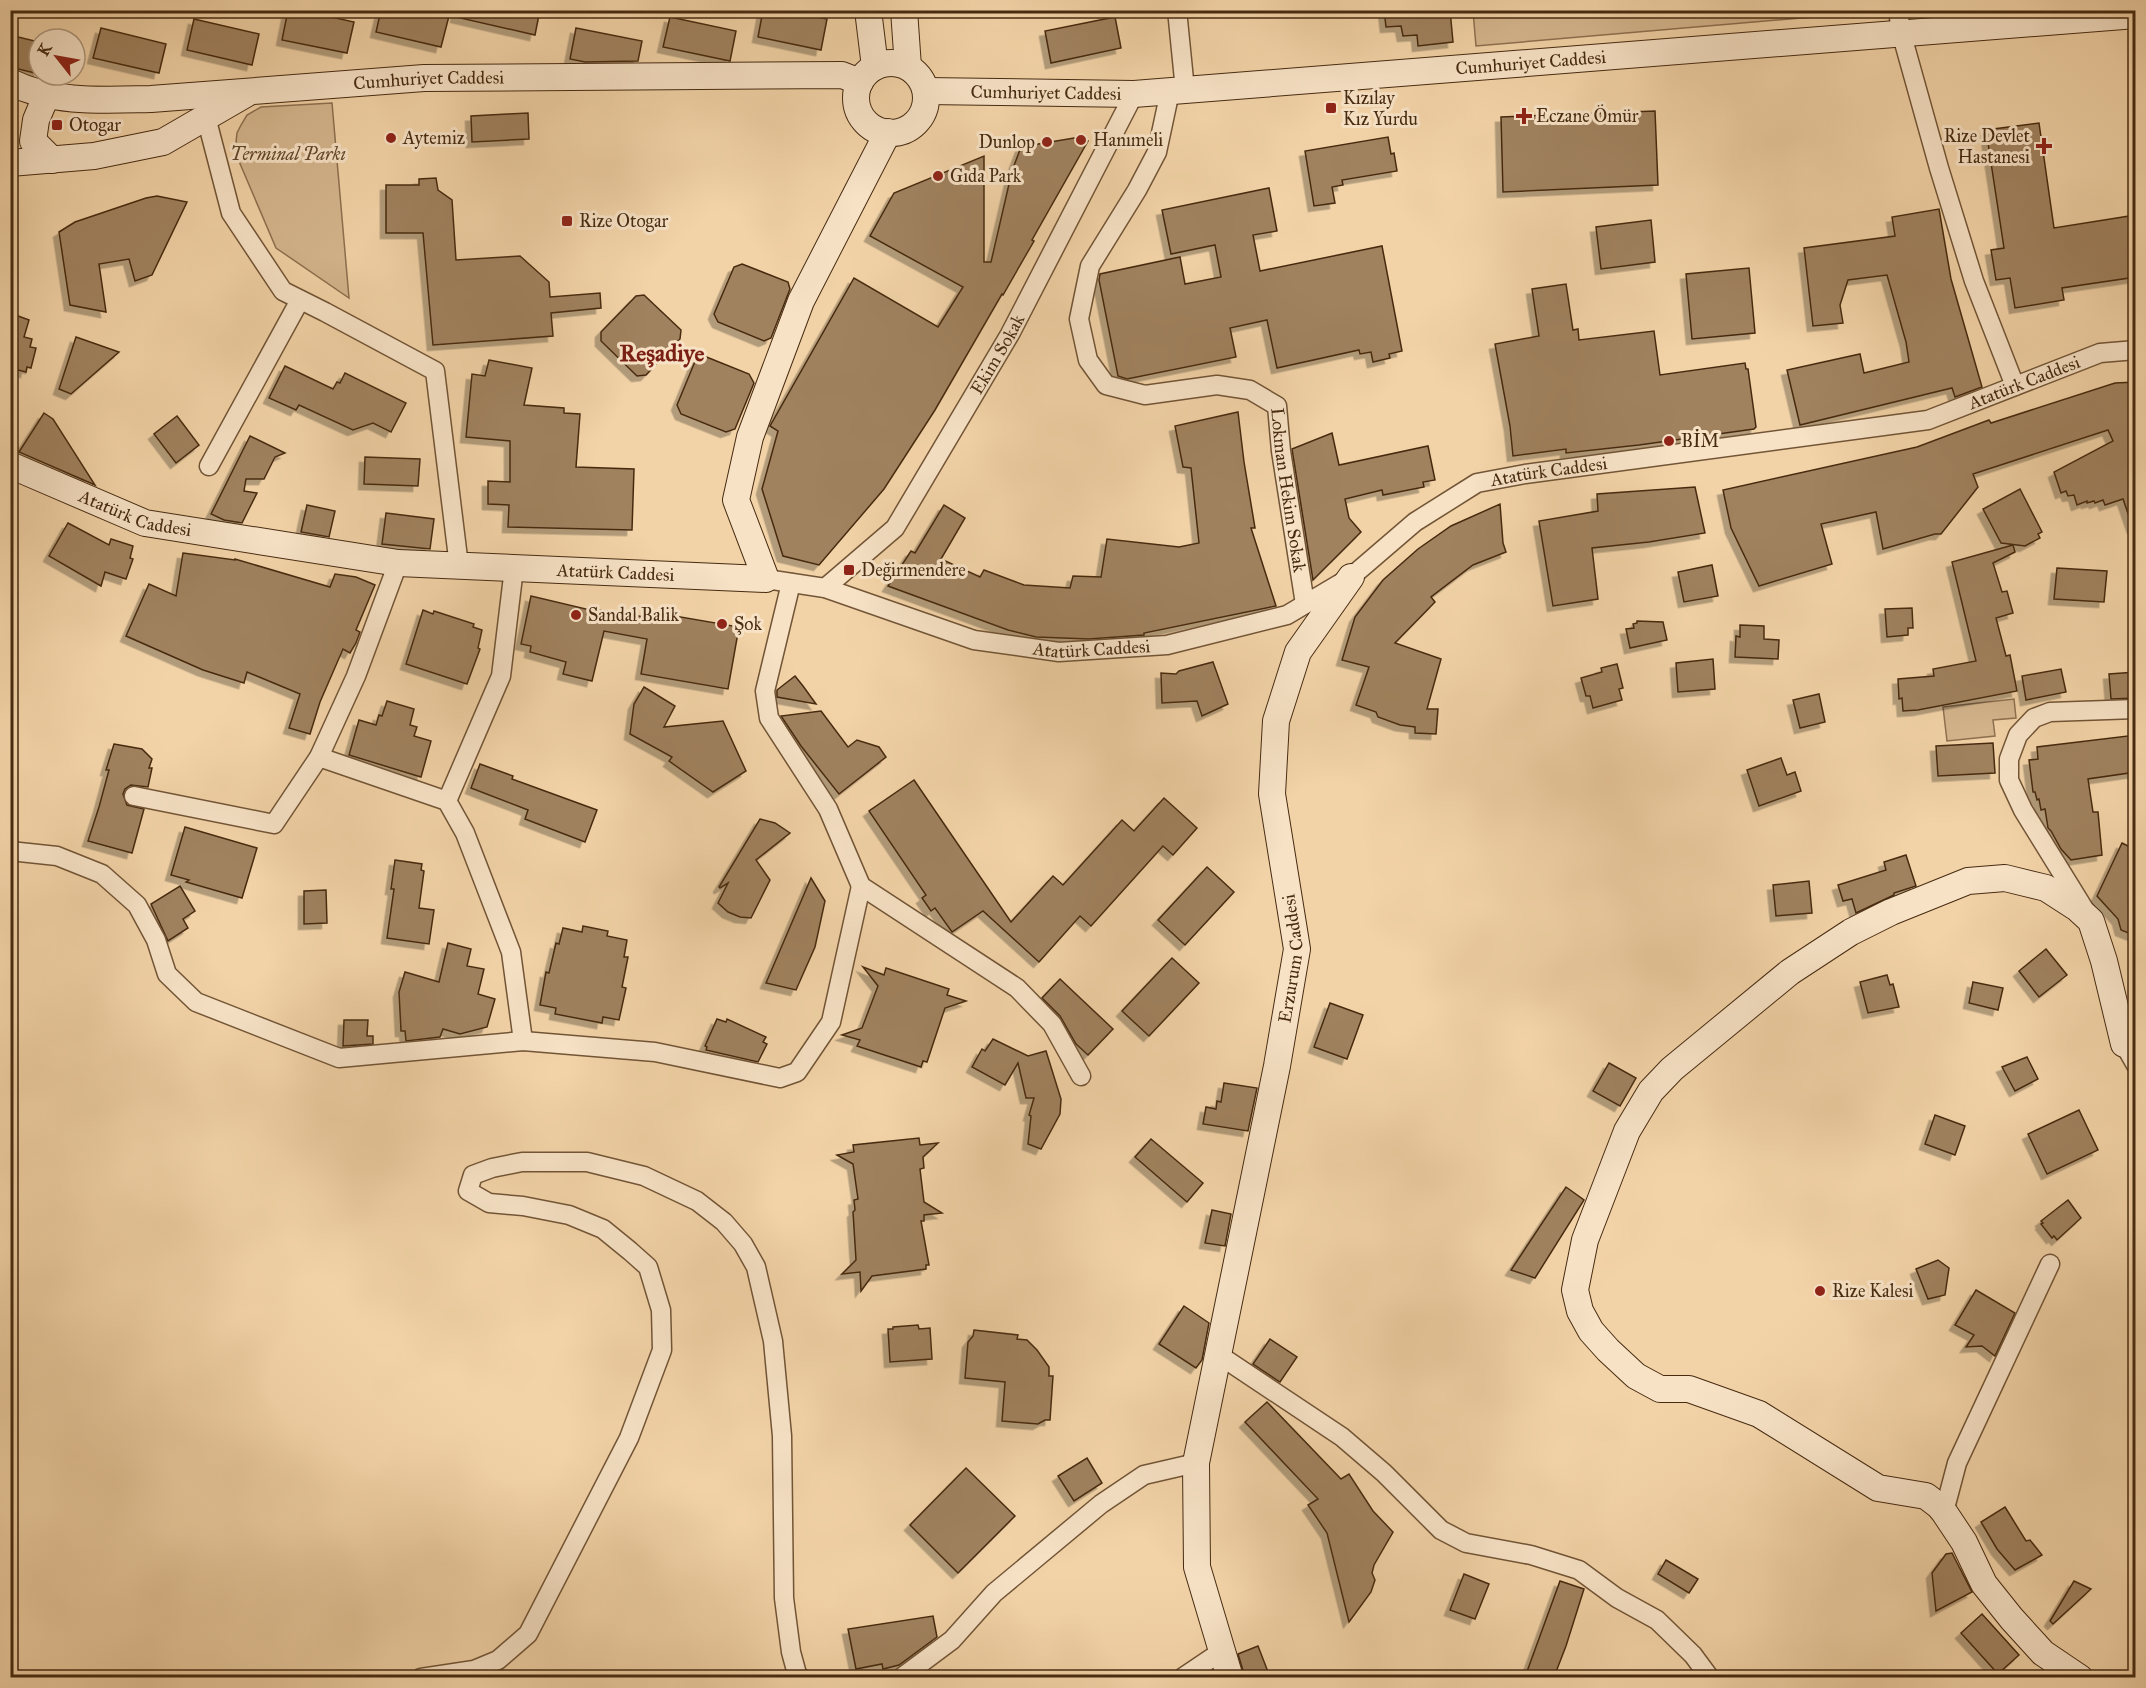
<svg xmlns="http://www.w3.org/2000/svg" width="2146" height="1688" viewBox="0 0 2146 1688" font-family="'IM FELL Great Primer',serif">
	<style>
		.green { fill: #d5b68e; stroke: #8e7050; stroke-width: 1.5 }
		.building { fill: #a0825f; stroke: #472b11; stroke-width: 1.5; filter: url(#shadow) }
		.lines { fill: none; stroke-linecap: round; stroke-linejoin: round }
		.street-casing { stroke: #725536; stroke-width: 21 }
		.secondary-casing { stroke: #472b11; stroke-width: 28 }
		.street { stroke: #f7e2c6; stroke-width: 18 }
		.secondary { stroke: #f7e2c6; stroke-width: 26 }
		.poi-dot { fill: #8f2418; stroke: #f7e2c6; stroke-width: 2 }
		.labels { text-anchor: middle; stroke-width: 6; stroke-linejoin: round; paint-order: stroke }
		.street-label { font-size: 18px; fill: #472b11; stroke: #f7e2c6 }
		.poi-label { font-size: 18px; fill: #472b11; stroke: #f7e2c6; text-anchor: start }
		.park-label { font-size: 18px; font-style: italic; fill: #63472a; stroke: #f7e2c6 }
		.district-label { font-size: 24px; font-weight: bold; fill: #7a1f14; stroke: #f7e2c6 }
	</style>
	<defs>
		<filter id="shadow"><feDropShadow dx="-5.5" dy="5.5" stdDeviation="0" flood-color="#0004"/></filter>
	</defs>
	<rect width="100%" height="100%" fill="#f2d3a7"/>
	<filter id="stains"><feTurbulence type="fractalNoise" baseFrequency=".00333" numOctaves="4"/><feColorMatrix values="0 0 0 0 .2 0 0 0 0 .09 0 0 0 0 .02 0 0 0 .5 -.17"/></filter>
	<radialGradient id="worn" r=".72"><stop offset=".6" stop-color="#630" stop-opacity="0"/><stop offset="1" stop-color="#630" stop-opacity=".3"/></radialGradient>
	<g class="green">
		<path d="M1871 10V12L1476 46 1473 11Z"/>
		<path d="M332 103 349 298 276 248 235 152 237 133 241 125 247 115 261 107Z"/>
		<path d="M2014 699 2016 718 1993 720 1995 736 1947 741 1943 707Z"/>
	</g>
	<g class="building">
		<path d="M288 10H300L354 22 347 53 282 40Z"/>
		<path d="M381 10H425L449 16 441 47 376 32Z"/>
		<path d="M457 10H540L535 35 456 17Z"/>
		<path d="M763 10H782L827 19 821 50 758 37Z"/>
		<path d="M1384 10H1450L1453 42 1418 46 1417 35 1403 36 1401 26 1386 27Z"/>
		<path d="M670 17 736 31 730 61 663 47Z"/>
		<path d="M1115 17 1121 48 1051 63 1045 31Z"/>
		<path d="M194 19 259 34 252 65 187 50Z"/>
		<path d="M101 28 166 44 159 73 93 58Z"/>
		<path d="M576 28 642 41 638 61 585 62 570 59Z"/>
		<path d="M14 36 39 42V74L10 67V52Z"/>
		<path d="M1655 111 1658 185 1503 192 1501 117Z"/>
		<path d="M528 113 529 139 472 142 471 116Z"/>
		<path d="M2039 123 2054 228 2136 215V277L2062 288 2064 300 2015 308 2010 278 1996 280 1991 250 2004 248 1986 130Z"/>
		<path d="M1388 137 1391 154 1394 153 1397 171 1342 180 1343 185 1332 187 1335 203 1314 206 1305 151Z"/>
		<path d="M1074 138 1088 141 1032 240 1034 241 1003 295 1002 294 935 410 884 489 819 565 783 556 762 489 778 431 770 426 854 278 938 327 963 287 870 236 894 193 984 156V262H991L1012 171 1021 147Z"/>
		<path d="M436 178 438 190 452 200 456 260 520 256 549 282 550 297 600 293 601 308 551 313 553 336 433 345 423 233H386V185H419V179Z"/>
		<path d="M1269 188 1277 231 1253 235 1260 271 1382 246 1402 351 1389 354 1390 358 1373 362 1371 352 1360 354 1359 350 1277 368 1267 320 1230 328 1236 357 1127 379 1118 376 1099 280 1100 274 1180 257 1185 284 1221 277 1215 245 1171 254 1162 210Z"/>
		<path d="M157 196 187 202 152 275 135 281 129 259 99 264 106 312 70 305 59 232 75 222 146 198Z"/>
		<path d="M1939 209 1951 279 1982 387 1955 397 1952 388 1800 425 1787 370 1860 354 1864 373 1909 362 1906 342 1887 275 1848 280 1840 305 1843 323 1813 326 1804 248 1895 236 1892 217Z"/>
		<path d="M1651 220 1655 262 1601 269 1596 227Z"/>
		<path d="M742 264 788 282 790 289 771 338 764 341 718 322 714 314 734 267Z"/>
		<path d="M1749 268 1755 333 1692 339 1686 274Z"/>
		<path d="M1566 284 1573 330 1578 329 1579 340 1654 331 1660 375 1745 363 1746 369H1748L1756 427 1754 429 1639 445 1566 453V449L1513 456 1510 426 1495 344 1539 336 1532 289Z"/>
		<path d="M644 295 681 330 680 339 646 375 637 376 601 341V332L636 296Z"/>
		<path d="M10 313 29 320 24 337 32 339 30 347 36 348 31 368 27 367 26 372 10 368Z"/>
		<path d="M76 337 119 352 71 394 59 389Z"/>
		<path d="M704 356 749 374 754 383 735 429 726 432 681 414 677 405 696 359Z"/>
		<path d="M489 360 532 368 524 405 564 408V413L580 414 576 467 634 469 632 530 508 527 509 505 488 504V481L510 482V441L466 437 472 374 485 376Z"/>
		<path d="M285 366 333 389 337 382 340 383 345 373 406 403 391 432 373 423 353 430 299 405 296 410 269 398Z"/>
		<path d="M2136 382V528H2133L2123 499 2105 505 2103 500 2095 503 2094 501 2087 503V501L2077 505 2074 495 2068 496 2066 491 2061 493 2054 472 2113 441 2108 430 1973 474 1978 487 1941 534H1935L1883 549 1876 512 1821 524 1832 564 1759 586 1731 528 1723 490 1917 447 1989 420 1991 423 2115 383Z"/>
		<path d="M1238 412 1244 462 1255 528H1251L1276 606 1144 633V635L1089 639 1036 637 1008 630 888 586 911 551 915 553 944 505 965 518 941 559 980 577 984 570 1024 585 1070 588 1073 576 1101 577 1107 539 1179 547 1199 543 1191 468 1183 467 1175 426Z"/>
		<path d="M44 413 53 419 95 485 19 452Z"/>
		<path d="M177 416 199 445 176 463 154 434Z"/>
		<path d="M1332 433 1339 465 1428 446 1435 480 1423 482 1424 487 1383 495 1382 490 1345 499 1349 518 1361 532 1313 580 1292 449Z"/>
		<path d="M250 436 285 453 275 457 264 479H246L244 491 257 493 242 523 224 520 211 514Z"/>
		<path d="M365 457 420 459 418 486 364 484Z"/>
		<path d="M1695 487 1705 533 1649 542 1592 548 1598 599 1553 606 1539 521 1598 511 1597 494Z"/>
		<path d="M2020 489 2042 532 2038 534 2040 538 2025 546 2001 543 1983 509Z"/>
		<path d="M1500 504 1503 543 1506 552 1473 565 1431 597 1435 602 1395 643 1441 659 1427 709H1438L1436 734 1415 733V727L1400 725 1378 717 1376 712 1356 705 1369 667 1342 660 1355 617 1383 580 1418 549 1451 526Z"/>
		<path d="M307 505 335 511 329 537 301 532Z"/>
		<path d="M386 513 434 519 430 549 382 544Z"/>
		<path d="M68 523 109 545 111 539 133 546 130 558 133 559 126 579 105 572 101 586 49 556Z"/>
		<path d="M2013 545 2015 552 1993 563 2002 592 2007 591 2013 613 1996 618 2006 656 2010 655 2017 691 1918 710 1903 711 1902 698 1899 699 1898 679 1934 676 1933 669 1976 661 1952 562Z"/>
		<path d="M183 553 235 560V559L330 587 335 574 356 577 375 585 356 630 360 632 356 643 350 653 343 649 320 702 310 734 289 728 300 694 247 672 244 683 203 670 126 636 149 584 176 596Z"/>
		<path d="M1712 565 1718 596 1684 602 1678 572Z"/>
		<path d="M2057 568 2107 571 2104 602 2054 599Z"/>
		<path d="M531 596 594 611 595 609 651 618 652 612 739 627 728 689 641 674 647 639 604 631 592 681 563 674 566 662 530 652 531 646 521 644Z"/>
		<path d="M1912 608 1913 628H1908V635L1887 637 1885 609Z"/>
		<path d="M423 610 433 614 434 611 474 624 473 627 482 630 478 648 480 649 467 684 406 664Z"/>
		<path d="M1637 621 1663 622 1667 640 1630 648 1626 629 1634 628 1633 624 1637 623Z"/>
		<path d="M1740 625 1764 626V639L1779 640 1778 659 1735 657 1736 636 1740 637Z"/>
		<path d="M1713 659 1715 689 1678 692 1676 663Z"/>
		<path d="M1213 662 1228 704 1202 716 1197 701 1162 703 1161 673 1176 674 1179 671Z"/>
		<path d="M1617 664 1623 688 1619 689 1622 700 1593 708 1590 696H1586L1581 678 1602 672 1601 668Z"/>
		<path d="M2061 669 2066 692 2026 700 2022 676Z"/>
		<path d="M2136 672V698L2111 699 2109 674Z"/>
		<path d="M795 676 803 686 816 704 777 697V690Z"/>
		<path d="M644 687 675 706 664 727 723 721 746 771 713 792 669 761 672 757 630 734 634 704Z"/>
		<path d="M1819 694 1825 722 1800 728 1793 700Z"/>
		<path d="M387 701 414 709 410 725 417 727 414 736 431 741 421 777 349 755 359 720 376 725 379 715 382 716Z"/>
		<path d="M821 711 848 747 857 740 879 747 886 757 839 794 801 746 781 716Z"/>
		<path d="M2136 735V772L2088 779 2093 812H2098L2102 855 2071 860 2061 849 2051 831 2048 828 2045 809 2041 810 2039 799 2037 800 2035 792H2033L2029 760 2038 759 2037 747Z"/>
		<path d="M1993 743 1995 773 1938 776 1936 746Z"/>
		<path d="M114 744 142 749 152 759 149 768H152L148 787 131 785 125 789 123 794 127 805 144 809 132 853 88 841 99 807 109 770H106Z"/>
		<path d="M1781 758 1787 775 1795 772 1801 791 1759 806 1747 770Z"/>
		<path d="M480 764 513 776 512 779 597 810 585 842 525 819 528 810 471 788Z"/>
		<path d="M914 780 1011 922 1053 876 1063 885 1122 820 1134 831 1164 798 1197 828 1173 855 1163 846 1091 926 1080 916 1039 962 983 911 952 932 935 908 931 911 922 898 926 895 869 811Z"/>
		<path d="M760 819 775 823 790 833 756 860 770 880 751 918 740 917 728 912 718 903 728 883 720 888 719 887Z"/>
		<path d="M185 827 257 848 242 898 186 882 189 880 171 875Z"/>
		<path d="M2122 843 2136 850V936L2121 930 2118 919 2097 896Z"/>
		<path d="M1906 855 1916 886 1894 893V895L1856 913 1852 899 1843 901 1838 885 1886 870 1884 862Z"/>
		<path d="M395 860 422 864 421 870 424 871 419 908 434 910 429 944 387 938 394 889H391Z"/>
		<path d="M1207 867 1234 892 1185 945 1158 920Z"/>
		<path d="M811 878 825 901 815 947 796 990 766 983Z"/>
		<path d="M1809 881 1812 913 1776 916 1773 885Z"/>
		<path d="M180 886 195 911 183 919 188 928 168 941 151 904Z"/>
		<path d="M326 890 327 923 304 924V891Z"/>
		<path d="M583 926 608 931 607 936 627 940 624 957H628L622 987 626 988 619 1020 603 1017 602 1023 555 1014 556 1008 540 1005 546 972 549 973 556 943 559 944 563 928 582 932Z"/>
		<path d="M448 943 471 949 467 966 484 969 478 994 495 999 487 1027 460 1034 443 1029 440 1037 406 1041 405 1031H401L399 992 405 972 439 982Z"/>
		<path d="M2046 949 2067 975 2039 997 2019 971Z"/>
		<path d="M1172 958 1199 983 1149 1036 1122 1011Z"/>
		<path d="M863 967 884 975 886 968 949 989 947 995 966 1001 945 1008 927 1062 923 1061 921 1067 857 1046 860 1040 842 1035 862 1028 878 986Z"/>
		<path d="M1887 975 1890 985 1893 984 1899 1007 1868 1013 1860 982Z"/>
		<path d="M1060 979 1113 1029 1088 1055 1076 1044 1060 1016 1042 998Z"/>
		<path d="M1973 982 2003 988 1998 1010 1969 1003Z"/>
		<path d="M1330 1003 1363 1015 1347 1059 1314 1047Z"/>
		<path d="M717 1019 726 1022 727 1019 766 1037 763 1042 767 1044 758 1062 706 1050 707 1047 705 1046Z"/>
		<path d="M344 1020H368L367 1036H373V1044L343 1046Z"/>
		<path d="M993 1039 1028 1056 1046 1051 1061 1099 1060 1114 1041 1149 1028 1144 1031 1116 1029 1115 1034 1098H1026L1018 1063 1005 1085 972 1067 982 1049 985 1051Z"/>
		<path d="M2027 1057 2038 1079 2015 1091 2002 1067Z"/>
		<path d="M1609 1063 1636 1078 1620 1106 1593 1091Z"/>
		<path d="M1224 1083 1257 1088 1248 1131 1203 1124 1206 1107 1216 1109 1217 1101 1221 1102Z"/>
		<path d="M2079 1110 2098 1150 2047 1174 2028 1134Z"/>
		<path d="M1935 1115 1965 1126 1955 1155 1925 1144Z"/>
		<path d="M919 1138 920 1145 938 1143 923 1157 924 1168 920 1169 924 1202 942 1213 924 1215V1221H921L929 1265H926V1269L872 1276 861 1291 860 1272 842 1274 856 1260 853 1212 855 1210 854 1200 858 1199 853 1164 837 1155 854 1152 853 1145Z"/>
		<path d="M1151 1139 1203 1183 1187 1202 1135 1157Z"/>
		<path d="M1566 1187 1584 1200 1535 1278 1511 1270Z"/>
		<path d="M2068 1200 2081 1218 2057 1240 2054 1236 2052 1238 2041 1224 2043 1223 2041 1221Z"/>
		<path d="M1212 1210 1231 1214 1225 1246 1205 1243Z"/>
		<path d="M1938 1260 1949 1268 1945 1295 1928 1299 1916 1269Z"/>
		<path d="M1976 1290 2015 1313 1995 1356 1982 1346 1966 1347 1974 1335 1955 1325Z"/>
		<path d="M1184 1306 1209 1323 1202 1360 1196 1368 1159 1344Z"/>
		<path d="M918 1325 919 1329 930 1328 932 1359 890 1362 888 1329H893V1327Z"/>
		<path d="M974 1330 1018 1335 1017 1339 1027 1340 1037 1350 1049 1367V1376H1053L1050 1420H1045L1038 1424 1002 1421 1005 1382 965 1378 968 1342 973 1336Z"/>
		<path d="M1270 1339 1297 1357 1280 1382 1253 1364Z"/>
		<path d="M1267 1402 1341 1479 1349 1474 1373 1511 1393 1532 1374 1565 1372 1573 1375 1580 1371 1592 1349 1622 1327 1533 1308 1505 1318 1499 1245 1422Z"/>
		<path d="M1087 1458 1102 1483 1074 1501 1058 1476Z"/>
		<path d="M966 1468 1015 1516 958 1573 910 1525Z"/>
		<path d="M2005 1507 2026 1541 2030 1540 2042 1555 2015 1570 1997 1549 1981 1522Z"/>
		<path d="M1952 1553 1972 1592 1936 1611 1932 1573 1946 1554Z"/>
		<path d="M1666 1560 1698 1579 1689 1593 1658 1574Z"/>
		<path d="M1464 1574 1489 1584 1475 1619 1450 1610Z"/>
		<path d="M1560 1581 1584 1589 1566 1646 1554 1677H1525Z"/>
		<path d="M2074 1581 2091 1589 2053 1624 2050 1621Z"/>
		<path d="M1982 1614 2019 1655 1998 1674 1961 1633Z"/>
		<path d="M933 1616 937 1637 899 1665 883 1669 882 1664 856 1669 848 1629Z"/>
		<path d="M1258 1646 1270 1677H1245L1238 1654Z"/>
	</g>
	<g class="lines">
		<g class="street-casing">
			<g id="street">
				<path d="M1177 10 1185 90"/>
				<path d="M1898 10 1901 32 1939 168 1974 281 2015 386"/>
				<path id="s1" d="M1170 91 1157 152 1137 190 1090 266 1079 319 1088 360 1106 385 1145 395 1217 385 1250 390 1277 406 1281 451 1305 604"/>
				<path d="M206 117 231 213 283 291 325 312 435 371 459 566"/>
				<path d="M209 466 300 300"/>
				<path id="s2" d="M766 579 825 588 974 640 1059 652 1167 645 1287 615 1351 577 1415 522 1477 483 1525 474 1928 420 2100 353 2136 350"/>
				<path d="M791 583 765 691 769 718 828 809 861 886 1017 988 1052 1024 1081 1076"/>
				<path id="s3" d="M825 588 895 528 1010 334 1134 94"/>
				<path d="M319 757 447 801 465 833 511 952 523 1041"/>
				<path d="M134 796 274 824 319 757 356 676 398 563"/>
				<path d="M447 801 501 676 514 568"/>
				<path d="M10 851 57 856 102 874 137 905 156 940 167 974 196 1002 339 1058 523 1041 655 1052 780 1078 797 1072 831 1022 861 886"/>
				<path d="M2086 912 2023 810 2009 780V759L2018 735 2034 718 2050 712 2136 709"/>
				<path d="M2136 1011 2124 1044 2136 1065"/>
				<path d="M1219 1355 1342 1437 1384 1473 1441 1530 1466 1543 1531 1555 1579 1570 1617 1598 1657 1620 1693 1655 1710 1678"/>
				<path d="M1944 1512 1957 1463 2050 1264"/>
				<path d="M421 1678 474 1670 498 1660 528 1634 629 1438 662 1350 661 1310 648 1267 630 1251 603 1229 569 1215 523 1206 489 1203 468 1191 473 1175 492 1168 522 1162H587L644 1176 697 1201 724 1222 743 1244 756 1267 773 1341 782 1436 784 1598 791 1652 797 1674 801 1678"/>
				<path d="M901 1678 952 1640 994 1593 1101 1504 1144 1475 1196 1463"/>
				<path d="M1182 1678 1222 1651"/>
			</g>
		</g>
		<g class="secondary-casing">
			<g id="secondary">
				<path d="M868 10 875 67"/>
				<path d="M904 10 908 67"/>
				<circle cx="891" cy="98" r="35"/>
				<path id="s4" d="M10 82C54 104 105 100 151 99L424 78 842 75 860 82"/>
				<path id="s5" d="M926 91 1134 94 2136 15"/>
				<path d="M47 94 36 120 33 141 52 160"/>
				<path d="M10 163 94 156 163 142 246 94"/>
				<path id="s6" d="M10 465 145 523 398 563 766 579 736 500 750 437 801 301 888 132"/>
				<path id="s7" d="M1230 1678 1197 1567 1196 1463 1277 1066 1297 949 1272 794 1276 721 1298 652 1351 577"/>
				<path d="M2080 1678 2043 1653 2012 1619 1984 1584 1964 1542 1944 1512 1939 1506 1926 1496 1878 1488 1759 1414 1689 1389H1660L1636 1376 1608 1350 1591 1331 1580 1311 1575 1290 1585 1240 1627 1131 1651 1091 1672 1069 1790 972 1851 932 1891 912 1968 881 2005 878 2046 888 2077 908 2091 921 2104 961 2124 1044"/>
			</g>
		</g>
		<use href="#street" class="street"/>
		<use href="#secondary" class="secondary"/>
	</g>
	<g class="poi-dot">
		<rect x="1325" y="102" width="12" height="12" rx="3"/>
		<path d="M1521 107h6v6h6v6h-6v6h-6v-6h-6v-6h6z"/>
		<rect x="51" y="119" width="12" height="12" rx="3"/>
		<circle cx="391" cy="138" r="6"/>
		<circle cx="1081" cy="140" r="6"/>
		<circle cx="1047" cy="142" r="6"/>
		<path d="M2041 137h6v6h6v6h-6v6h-6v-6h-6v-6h6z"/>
		<circle cx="938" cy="176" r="6"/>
		<rect x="561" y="215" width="12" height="12" rx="3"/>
		<circle cx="1669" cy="441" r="6"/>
		<rect x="843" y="564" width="12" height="12" rx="3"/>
		<circle cx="576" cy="615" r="6"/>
		<circle cx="722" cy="624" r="6"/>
		<circle cx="1820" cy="1291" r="6"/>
	</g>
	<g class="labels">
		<g class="street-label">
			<text dy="6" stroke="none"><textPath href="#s5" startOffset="606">Cumhuriyet Caddesi</textPath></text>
			<text dy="6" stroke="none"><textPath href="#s4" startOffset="422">Cumhuriyet Caddesi</textPath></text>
			<text dy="6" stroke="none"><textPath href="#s5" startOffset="120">Cumhuriyet Caddesi</textPath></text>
			<text dy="6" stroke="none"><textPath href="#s3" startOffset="294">Ekim Sokak</textPath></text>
			<text dy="6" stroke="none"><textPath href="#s2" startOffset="1326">Atatürk Caddesi</textPath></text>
			<text dy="6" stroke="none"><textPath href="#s2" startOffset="840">Atatürk Caddesi</textPath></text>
			<text dy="6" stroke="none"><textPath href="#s1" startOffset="584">Lokman Hekim Sokak</textPath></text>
			<text dy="6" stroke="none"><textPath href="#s6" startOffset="135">Atatürk Caddesi</textPath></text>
			<text dy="6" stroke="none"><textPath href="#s6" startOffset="621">Atatürk Caddesi</textPath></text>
			<text dy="6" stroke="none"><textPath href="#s2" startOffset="336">Atatürk Caddesi</textPath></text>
			<text dy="6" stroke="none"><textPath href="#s7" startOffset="734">Erzurum Caddesi</textPath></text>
		</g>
		<g class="poi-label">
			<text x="1343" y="104">Kızılay<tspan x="1343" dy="21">Kız Yurdu</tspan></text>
			<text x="1536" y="122">Eczane Ömür</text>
			<text x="69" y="131">Otogar</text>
			<text x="2030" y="142" text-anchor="end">Rize Devlet<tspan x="2030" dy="21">Hastanesi</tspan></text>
			<text x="403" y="144">Aytemiz</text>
			<text x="1093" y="146">Hanımeli</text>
			<text x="1035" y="148" text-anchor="end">Dunlop</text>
			<text x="950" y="182">Gıda Park</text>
			<text x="579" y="227">Rize Otogar</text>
			<text x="1681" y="447">BİM</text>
			<text x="861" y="576">Değirmendere</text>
			<text x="588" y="621">Sandal Balik</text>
			<text x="734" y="630">Şok</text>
			<text x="1832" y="1297">Rize Kalesi</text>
		</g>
		<g class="park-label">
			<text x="288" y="160">Terminal Parkı</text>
		</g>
		<g class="district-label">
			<text x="662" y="361">Reşadiye</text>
		</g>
	</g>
	<rect width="2146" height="1688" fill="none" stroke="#f2d3a7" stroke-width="36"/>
	<rect x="12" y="12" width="2122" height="1664" fill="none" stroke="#472b11" stroke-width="3"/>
	<rect x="18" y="18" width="2110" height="1652" fill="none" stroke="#472b11" stroke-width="1.5"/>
	<g transform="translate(57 57) rotate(301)"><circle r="28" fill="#f7e2c6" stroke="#b1997e" stroke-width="1.5"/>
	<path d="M0-4.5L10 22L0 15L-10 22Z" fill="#8f2418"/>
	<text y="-9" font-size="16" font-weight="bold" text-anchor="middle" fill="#472b11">K</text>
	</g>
	<rect width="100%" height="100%" filter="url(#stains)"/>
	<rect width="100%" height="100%" fill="url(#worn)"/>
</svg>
